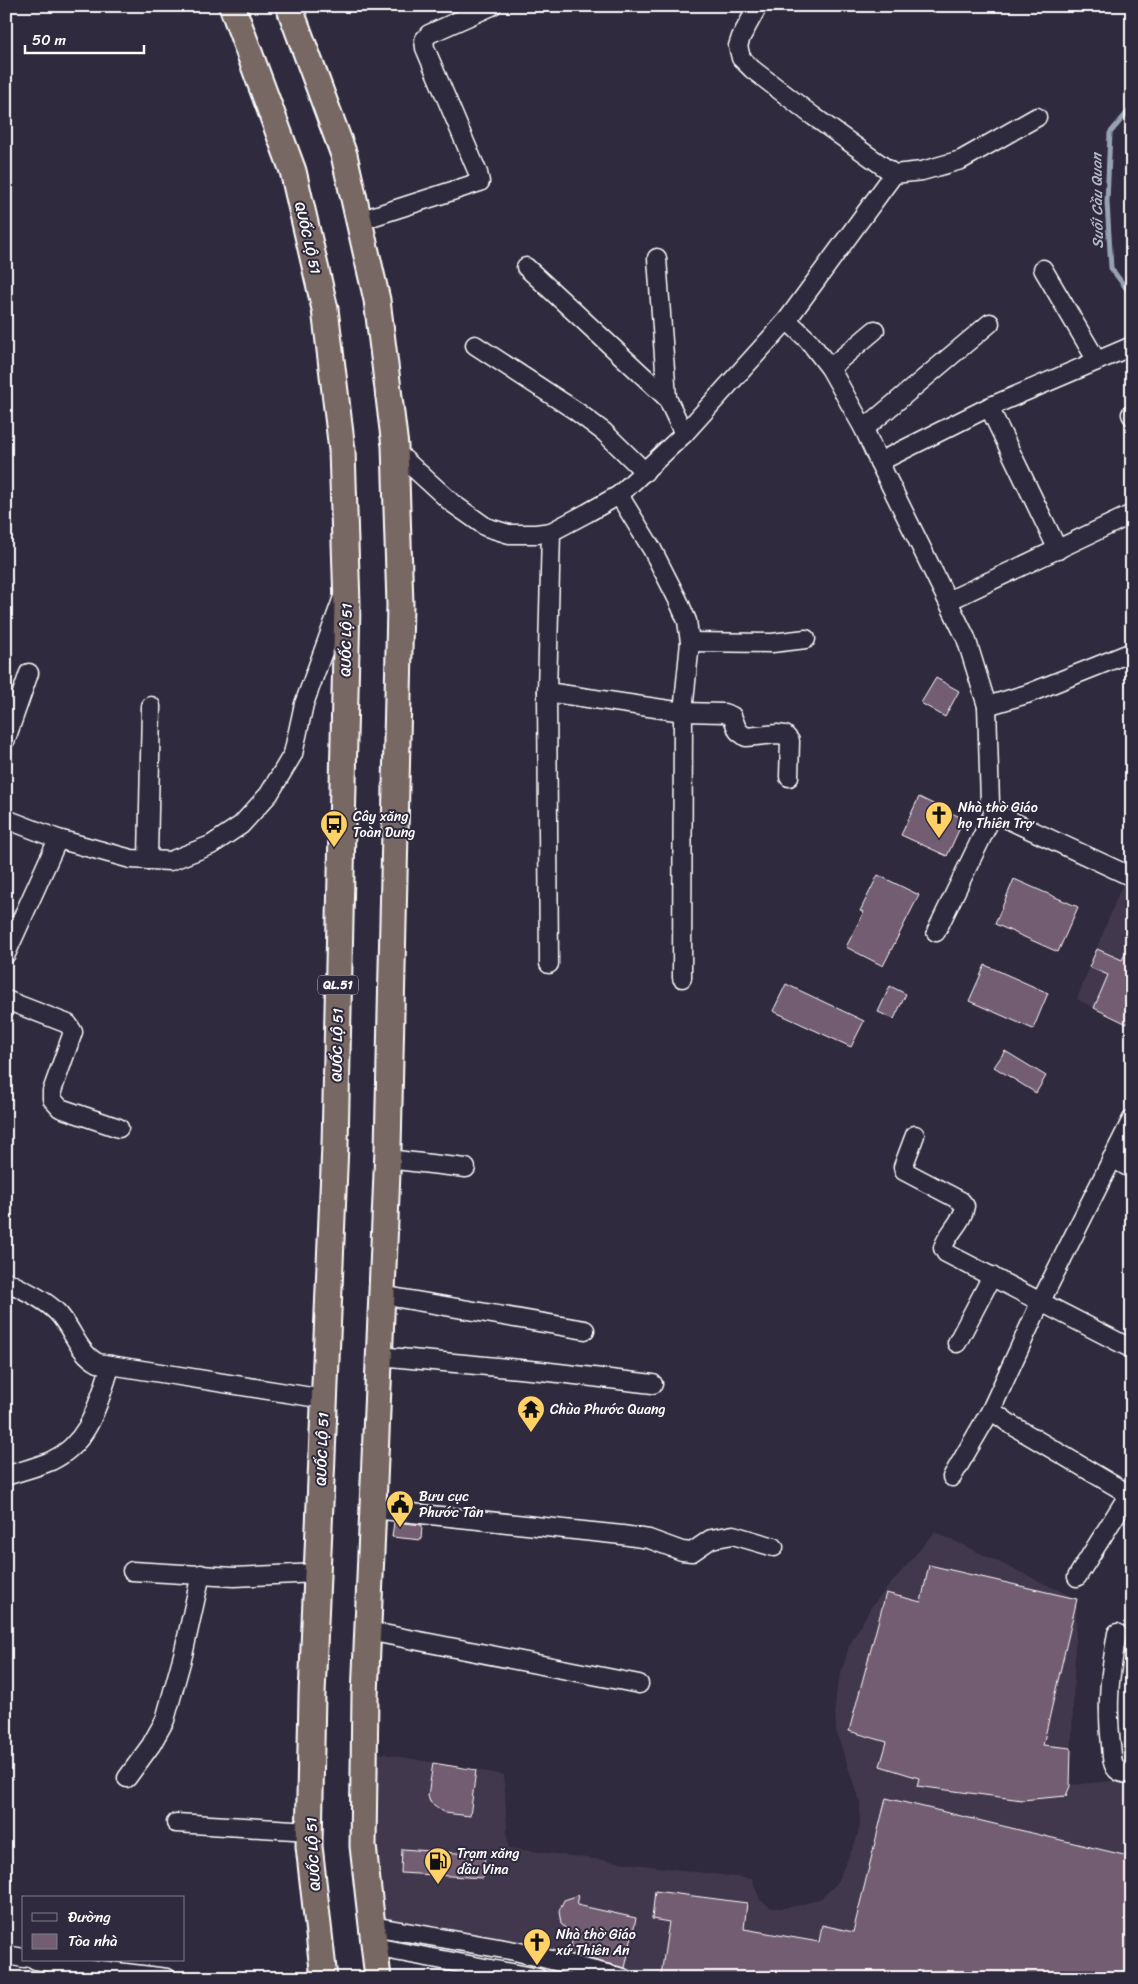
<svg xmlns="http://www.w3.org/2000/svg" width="1138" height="1984" viewBox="0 0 1138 1984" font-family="Sriracha,sans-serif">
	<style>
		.built { fill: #43394d }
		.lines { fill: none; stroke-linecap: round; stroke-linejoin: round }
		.stream { stroke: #98a2b2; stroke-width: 5 }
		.building { fill: #735d72; stroke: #fff }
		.minor-casing { stroke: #fff; stroke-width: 21 }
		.highway-casing { stroke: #fff; stroke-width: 29 }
		.minor { stroke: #2f2a3d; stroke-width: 18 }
		.highway { stroke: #776864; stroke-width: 25 }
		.labels { text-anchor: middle; stroke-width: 4; stroke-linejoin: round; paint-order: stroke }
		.shield { fill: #2f2a3d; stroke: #c1bfc5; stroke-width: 1 }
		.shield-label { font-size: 12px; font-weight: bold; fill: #fff }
		.street-label { font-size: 14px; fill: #fff; stroke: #2f2a3d }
		.poi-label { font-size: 14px; fill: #fff; stroke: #2f2a3d; text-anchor: start }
		.water-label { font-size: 15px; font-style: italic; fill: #b2b9c5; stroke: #2f2a3d }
	</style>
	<rect width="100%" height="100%" fill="#2f2a3d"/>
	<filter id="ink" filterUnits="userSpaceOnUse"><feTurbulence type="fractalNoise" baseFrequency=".02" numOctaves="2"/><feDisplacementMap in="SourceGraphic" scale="10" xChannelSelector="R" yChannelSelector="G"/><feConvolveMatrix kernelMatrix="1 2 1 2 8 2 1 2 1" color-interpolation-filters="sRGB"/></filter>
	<g filter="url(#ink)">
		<g class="built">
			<path d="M1124 880 1132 883V1027L1077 999Z"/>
			<path d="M935 1532 1077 1599 1070 1785 1132 1779V1978H637L512 1947 367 1922V1751L504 1775 508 1848 752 1879 760 1900 771 1908H784L800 1905 822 1898 836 1884 856 1841 860 1825V1802L836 1731 835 1708 837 1688 849 1646 871 1607Z"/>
		</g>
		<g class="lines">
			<path class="stream" d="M1132 107 1110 133 1107 202 1111 268 1132 296"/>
		</g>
		<g class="building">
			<path d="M936 678 959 691 945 717 921 703Z"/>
			<path d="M919 797 964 819 947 856 901 835Z"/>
			<path d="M878 875 919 895 883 966 846 947 864 912 860 911Z"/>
			<path d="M1014 879 1078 907 1058 952 995 924Z"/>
			<path d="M1132 940V1014L1127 1024 1094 1008 1108 975 1089 967 1097 949 1122 960Z"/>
			<path d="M985 965 1048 993 1033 1029 969 1001Z"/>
			<path d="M786 984 864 1021 851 1047 773 1011Z"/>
			<path d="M890 986 906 994 894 1019 878 1012Z"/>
			<path d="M1005 1051 1046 1076 1036 1093 994 1067Z"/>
			<path d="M394 1522 422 1525 421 1540 392 1537Z"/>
			<path d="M929 1565 1077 1599 1043 1745 1071 1748 1070 1786 1066 1796 1022 1800 917 1786 919 1778 880 1766 887 1742 849 1731 886 1593 921 1602Z"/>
			<path d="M433 1763 476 1770 470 1816 445 1813 430 1802 428 1796Z"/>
			<path d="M886 1798 1132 1857V1978H678L661 1975 669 1922 652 1919 655 1891 747 1903 744 1929 819 1942 822 1925 853 1932Z"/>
			<path d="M402 1849 485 1855 483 1878 401 1873Z"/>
			<path d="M579 1895 577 1905 636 1918 625 1968 570 1954 573 1935 561 1924 559 1911 564 1900Z"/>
		</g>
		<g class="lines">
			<g class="minor-casing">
				<g id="minor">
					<path d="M894 174 922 171 961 160 1037 117"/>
					<path d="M359 221 480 182 478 173 425 48 424 40 429 34 492 6"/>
					<path d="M657 258 667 398 684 434"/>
					<path d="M526 267 667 398"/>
					<path d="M1043 269 1097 361"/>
					<path d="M787 320 809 341 830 368 864 429 879 462 966 638 987 706 990 803 994 812 1007 819 1132 877"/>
					<path d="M475 345 576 411 604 432 645 472"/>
					<path d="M830 368 875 330"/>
					<path d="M989 407 1058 550"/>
					<path d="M1131 414 1132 416"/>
					<path d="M864 429 990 323"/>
					<path d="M395 451 452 503 486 527 509 534H536L551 532 587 513 619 495 684 434 787 320 894 174 813 116 752 69 741 58 738 46 741 37 758 6"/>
					<path d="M879 462 989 407 1132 346"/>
					<path d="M619 495 652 549 678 600 687 621 690 642 683 712 682 978"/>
					<path d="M948 601 1132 514"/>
					<path d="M690 642 772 643 806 639"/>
					<path d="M547 692 683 712 724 713 732 716 738 731 746 737 777 734 785 735 790 741 789 777"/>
					<path d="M987 706 1027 694 1132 652"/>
					<path d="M6 739 29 673"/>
					<path d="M6 819 58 839 131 859 170 861 211 845 241 825 269 794 293 754 304 704 343 597"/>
					<path d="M148 860 151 706"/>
					<path d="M936 932 994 812"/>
					<path d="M6 954 58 839"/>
					<path d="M549 964 547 692 551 532"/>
					<path d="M6 1000 68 1024 73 1032 52 1091V1099L60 1108 119 1128"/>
					<path d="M1132 1119 1041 1301 991 1410 1010 1424 1132 1496"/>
					<path d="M915 1135 903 1167 904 1171 961 1201 965 1206C963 1222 947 1233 943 1248L946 1253 1132 1349"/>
					<path d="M1112 1158 1132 1169"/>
					<path d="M387 1159 466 1168"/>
					<path d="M6 1281C23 1290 43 1298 57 1312 73 1328 77 1352 98 1363L324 1399"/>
					<path d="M381 1295 585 1330"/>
					<path d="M957 1343 992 1276"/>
					<path d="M379 1356 541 1371 653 1384"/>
					<path d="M6 1476C21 1471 37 1467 51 1461 91 1442 98 1402 111 1365"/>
					<path d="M952 1477 991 1410"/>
					<path d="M373 1509 622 1535 649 1539 682 1551 692 1552 711 1539 733 1535 774 1547"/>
					<path d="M132 1571 234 1577 317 1573"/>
					<path d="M1077 1577 1129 1494"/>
					<path d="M368 1631 639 1684"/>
					<path d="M1117 1633C1110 1675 1106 1702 1111 1745 1112 1753 1111 1764 1117 1770 1122 1774 1126 1774 1132 1773"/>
					<path d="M127 1778 151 1745 165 1720 183 1655 201 1574"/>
					<path d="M176 1823 310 1831"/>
					<path d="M372 1926 515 1951 623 1978"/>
					<path d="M374 1947 538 1978"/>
					<path d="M6 1955 24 1958"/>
					<path d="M35 1960 67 1966 167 1978"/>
				</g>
			</g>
			<g class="highway-casing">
				<g id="highway">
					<path d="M232 6 293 171 325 309 342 450 347 604 335 1145 312 1695 309 1846 324 1978"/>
					<path d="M289 6 344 155 377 300 395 446 400 605 388 1149 365 1696 363 1846 378 1978"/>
				</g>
			</g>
			<use href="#minor" class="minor"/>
			<use href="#highway" class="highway"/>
		</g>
	</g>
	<defs>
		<g id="church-pin" transform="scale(1.4375)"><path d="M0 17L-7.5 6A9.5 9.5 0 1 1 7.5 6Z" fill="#ffd166" stroke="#2f2a3d"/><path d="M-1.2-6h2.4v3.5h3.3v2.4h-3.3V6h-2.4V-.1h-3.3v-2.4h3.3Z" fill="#111"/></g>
		<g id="bus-pin" transform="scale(1.4375)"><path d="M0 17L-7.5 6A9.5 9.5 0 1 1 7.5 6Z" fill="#ffd166" stroke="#2f2a3d"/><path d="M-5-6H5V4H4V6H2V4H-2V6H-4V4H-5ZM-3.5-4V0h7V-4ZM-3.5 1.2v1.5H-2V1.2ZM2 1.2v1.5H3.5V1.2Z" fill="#111"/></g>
		<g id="temple-pin" transform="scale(1.4375)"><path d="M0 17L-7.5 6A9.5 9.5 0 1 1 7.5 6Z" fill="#ffd166" stroke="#2f2a3d"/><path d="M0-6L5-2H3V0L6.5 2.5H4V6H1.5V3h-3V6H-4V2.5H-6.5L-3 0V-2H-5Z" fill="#111"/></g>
		<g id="civic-pin" transform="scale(1.4375)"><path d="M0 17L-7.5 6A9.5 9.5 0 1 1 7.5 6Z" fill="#ffd166" stroke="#2f2a3d"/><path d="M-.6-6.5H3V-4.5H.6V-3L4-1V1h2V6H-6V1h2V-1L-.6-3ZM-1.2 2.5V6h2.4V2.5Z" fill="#111"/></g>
		<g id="fuel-pin" transform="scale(1.4375)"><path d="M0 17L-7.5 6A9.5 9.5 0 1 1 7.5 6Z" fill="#ffd166" stroke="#2f2a3d"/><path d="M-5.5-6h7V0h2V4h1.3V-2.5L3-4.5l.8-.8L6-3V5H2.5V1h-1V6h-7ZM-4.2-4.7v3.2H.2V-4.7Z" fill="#111"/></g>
	</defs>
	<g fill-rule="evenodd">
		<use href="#church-pin" x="939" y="815"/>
		<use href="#bus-pin" x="334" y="824"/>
		<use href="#temple-pin" x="531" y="1409"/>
		<use href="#civic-pin" x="400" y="1504"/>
		<use href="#fuel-pin" x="438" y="1861"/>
		<use href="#church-pin" x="537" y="1942"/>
	</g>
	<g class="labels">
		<rect class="shield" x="318" y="975.5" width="40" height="19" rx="4"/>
		<g class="shield-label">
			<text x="338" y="989">QL.51</text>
		</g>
		<g class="street-label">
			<text transform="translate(308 238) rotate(77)" y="5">QUỐC LỘ 51</text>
			<text transform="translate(346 640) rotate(-89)" y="5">QUỐC LỘ 51</text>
			<text transform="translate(337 1045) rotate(-89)" y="5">QUỐC LỘ 51</text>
			<text transform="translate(322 1449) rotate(-88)" y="5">QUỐC LỘ 51</text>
			<text transform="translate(313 1854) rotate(-93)" y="5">QUỐC LỘ 51</text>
		</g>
		<g class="poi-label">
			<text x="958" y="812">Nhà thờ Giáo<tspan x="958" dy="16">họ Thiên Trợ</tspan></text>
			<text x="353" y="821">Cây xăng<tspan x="353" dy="16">Toàn Dung</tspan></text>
			<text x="550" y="1414">Chùa Phước Quang</text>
			<text x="419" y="1501">Bưu cục<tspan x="419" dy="16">Phước Tân</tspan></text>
			<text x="457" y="1858">Trạm xăng<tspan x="457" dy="16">dầu Vina</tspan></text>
			<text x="556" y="1939">Nhà thờ Giáo<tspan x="556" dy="16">xứ Thiên An</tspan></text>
		</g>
		<g class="water-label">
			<text transform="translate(1097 201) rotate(-91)" y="5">Suối Cầu Quan</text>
		</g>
	</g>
	<rect width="1138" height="1984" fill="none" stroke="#2f2a3d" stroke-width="25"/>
	<rect x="12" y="12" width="1113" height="1959" fill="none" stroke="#fff" stroke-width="2" filter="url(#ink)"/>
	<rect x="22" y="1896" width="162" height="65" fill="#2f2a3d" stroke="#827f8b"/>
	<rect x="32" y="1913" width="25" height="8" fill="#2f2a3d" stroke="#827f8b"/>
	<text x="68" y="1922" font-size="15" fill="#ffffff">Đường</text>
	<rect x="32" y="1934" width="25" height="15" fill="#735d72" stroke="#827f8b"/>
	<text x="68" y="1946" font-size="15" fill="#ffffff">Tòa nhà</text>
	<path d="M25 45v8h119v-8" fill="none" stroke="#ffffff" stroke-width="2.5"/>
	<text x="32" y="45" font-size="15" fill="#ffffff" stroke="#2f2a3d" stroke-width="4" paint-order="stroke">50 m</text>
</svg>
